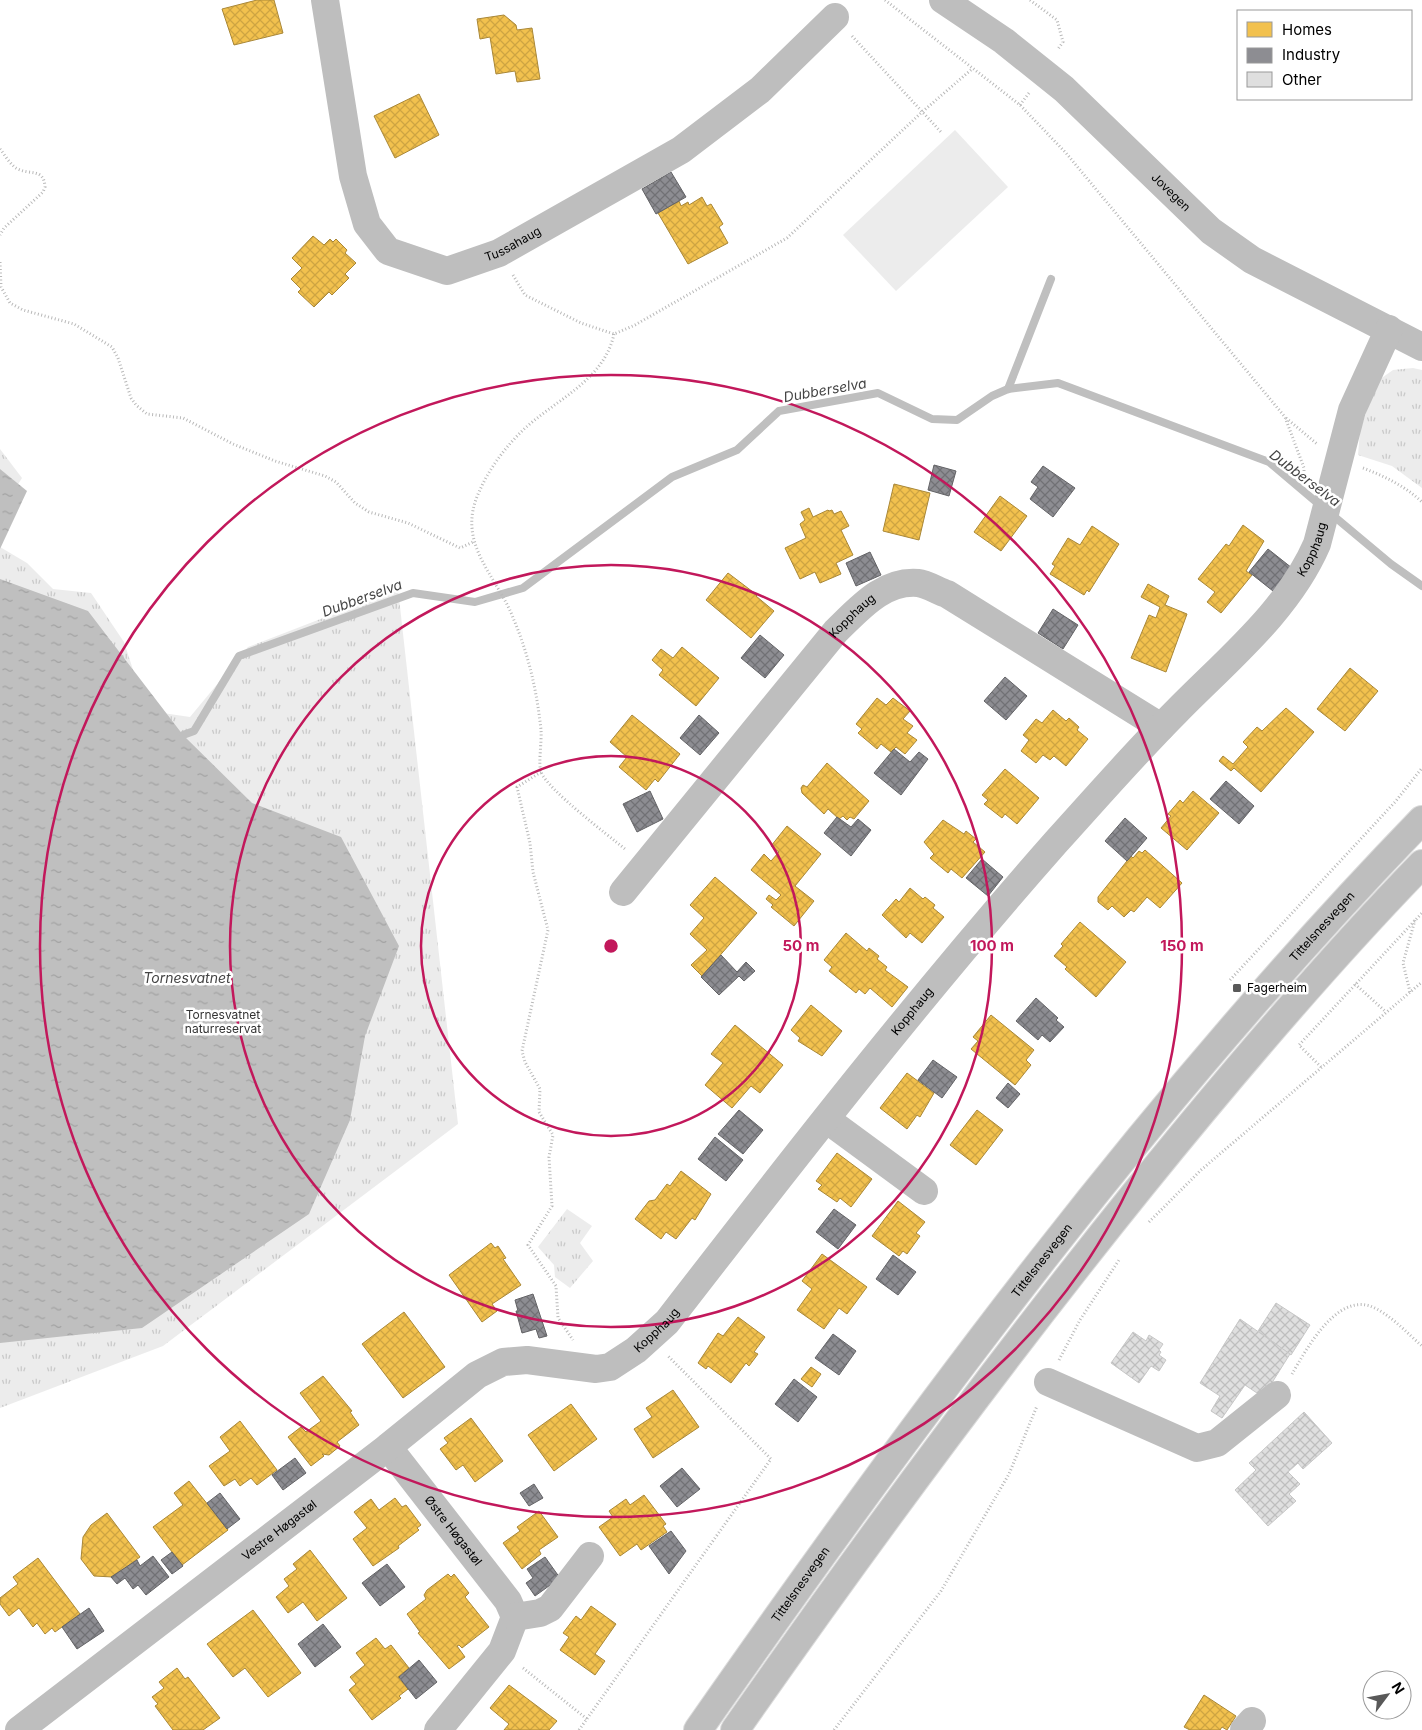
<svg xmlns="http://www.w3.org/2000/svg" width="1422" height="1730" viewBox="0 0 1422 1730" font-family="Inter,sans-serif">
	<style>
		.grass { fill: url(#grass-tufts) }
		.garden { fill: #ececec }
		.water { fill: url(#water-ripples) }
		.homes { fill: url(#homes-cross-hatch); stroke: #a98737 }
		.industry { fill: url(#industry-cross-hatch); stroke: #636366 }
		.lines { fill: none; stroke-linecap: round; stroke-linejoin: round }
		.stream { stroke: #bfbfbf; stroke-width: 8 }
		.building { fill: url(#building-cross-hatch); stroke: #c7c7c7 }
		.major-casing { stroke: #dbdbdb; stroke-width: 30 }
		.path { stroke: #b9b9b9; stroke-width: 3; stroke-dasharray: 1 2.5; stroke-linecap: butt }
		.minor { stroke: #bebebe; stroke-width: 28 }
		.major { stroke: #bebebe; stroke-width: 28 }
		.ring { fill: none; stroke: #c2185b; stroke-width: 2.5 }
		.poi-dot { fill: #595959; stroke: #fff; stroke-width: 2 }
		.labels { text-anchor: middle; stroke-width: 5; stroke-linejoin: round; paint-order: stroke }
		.street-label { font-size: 12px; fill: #000; stroke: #fff }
		.poi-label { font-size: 12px; fill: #000; stroke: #fff; text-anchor: start }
		.park-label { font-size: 12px; fill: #333; stroke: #fff }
		.water-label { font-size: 14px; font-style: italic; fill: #444; stroke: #fff }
		.centre { fill: #c2185b; stroke: #fff; stroke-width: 2.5 }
		.ring-label { font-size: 15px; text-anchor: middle; font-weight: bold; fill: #c2185b; stroke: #fff; stroke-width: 5; stroke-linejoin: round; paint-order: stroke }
	</style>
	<defs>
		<pattern id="grass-tufts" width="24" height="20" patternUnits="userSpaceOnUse" patternTransform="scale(1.25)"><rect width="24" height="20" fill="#ececec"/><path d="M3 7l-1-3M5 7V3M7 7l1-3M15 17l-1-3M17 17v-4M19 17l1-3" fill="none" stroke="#c9c9c9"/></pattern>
		<pattern id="water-ripples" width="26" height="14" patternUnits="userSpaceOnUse" patternTransform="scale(1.25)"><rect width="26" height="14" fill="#bfbfbf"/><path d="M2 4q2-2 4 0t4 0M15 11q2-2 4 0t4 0" fill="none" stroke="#a2a2a2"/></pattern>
		<pattern id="homes-cross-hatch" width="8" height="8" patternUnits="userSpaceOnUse" patternTransform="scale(1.25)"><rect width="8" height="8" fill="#f2c14e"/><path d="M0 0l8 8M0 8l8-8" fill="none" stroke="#cea442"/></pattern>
		<pattern id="industry-cross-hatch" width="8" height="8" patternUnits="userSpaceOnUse" patternTransform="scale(1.25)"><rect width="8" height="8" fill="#8d8d92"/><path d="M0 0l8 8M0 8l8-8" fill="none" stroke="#717175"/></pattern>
		<pattern id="building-cross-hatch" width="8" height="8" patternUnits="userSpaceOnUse" patternTransform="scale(1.25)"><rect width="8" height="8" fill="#dfdfdf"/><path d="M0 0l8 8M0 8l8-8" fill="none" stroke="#bebebe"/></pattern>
	</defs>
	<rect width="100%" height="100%" fill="#fff"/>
	<g class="grass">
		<path d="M1413 368 1422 370V488L1392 466 1358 455 1360 431 1376 382 1393 370Z"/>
		<path d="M0 449 22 478 0 513Z"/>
		<path d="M0 547 27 563 53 589 91 593 124 642 137 682 156 712 190 717 248 647 398 589 458 1124 163 1346 0 1408Z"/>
		<path d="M567 1209 592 1226 580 1243 593 1261 570 1288 555 1277 554 1265 538 1247Z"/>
	</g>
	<path class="garden" d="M955 130 1008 187 896 291 843 235Z"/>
	<g class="water">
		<path d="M0 469 27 491 0 549Z"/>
		<path d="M0 579 88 611 183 735 252 803 341 837 399 946 365 1036 350 1120 309 1214 142 1328 0 1343Z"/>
	</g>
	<g class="homes">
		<path d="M257 0H274L283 33 234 45 222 9Z"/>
		<path d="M504 15 516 25 517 30 532 28 540 79 517 82 515 71 496 74 490 37 480 39 477 19Z"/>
		<path d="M419 94 439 135 395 158 374 116Z"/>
		<path d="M702 197 707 206 711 204 723 224 719 227 728 243 688 264 658 213 679 201 681 206 688 202 689 205Z"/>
		<path d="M313 236 324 245 330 239 333 242 336 239 347 250 345 253 356 263 345 274 349 278 332 295 329 292 314 307 298 292 301 289 291 279 302 268 292 258Z"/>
		<path d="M894 484 930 493 919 540 883 531Z"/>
		<path d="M1000 496 1027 516 1001 551 974 532Z"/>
		<path d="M809 508 813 517 828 510 829 511 832 510 834 514 841 511 849 526 841 530 853 555 836 563 841 574 820 583 815 572 800 579 785 548 806 538 800 524 805 520 801 512Z"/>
		<path d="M1243 525 1264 541 1246 571 1252 575 1221 613 1207 602 1215 592 1198 579 1226 544 1229 546Z"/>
		<path d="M1092 526 1119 544 1089 592 1087 590 1084 595 1050 574 1055 566 1052 564 1068 538 1080 545Z"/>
		<path d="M728 573 757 595 756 596 774 611 751 638 706 600Z"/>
		<path d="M1148 584 1169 596 1165 605 1187 614 1166 672 1131 658 1149 615 1156 618 1160 607 1141 597Z"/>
		<path d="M682 647 719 678 696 706 659 675 663 670 652 660 661 649 673 658Z"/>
		<path d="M1350 668 1378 691 1345 731 1317 709Z"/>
		<path d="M877 698 886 705 893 698 910 711 903 719 913 726 907 733 917 740 905 754 896 747 891 752 881 744 877 749 858 733 862 729 856 724Z"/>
		<path d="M1286 708 1314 732 1261 792 1234 768 1231 771 1219 761 1223 756 1233 764 1248 747 1243 742 1257 727 1262 731Z"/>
		<path d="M1053 710 1066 721 1069 718 1079 727 1077 730 1088 739 1066 766 1054 756 1050 760 1043 755 1036 763 1021 751 1029 740 1023 735 1036 719 1042 723Z"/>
		<path d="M632 715 680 754 658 782 655 779 646 790 619 767 627 757 610 742Z"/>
		<path d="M827 763 869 801 854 819 850 817 847 820 843 816 839 819 828 809 824 814 802 793 801 788 803 785 807 787Z"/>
		<path d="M1005 769 1039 798 1017 824 1005 814 1002 818 984 804 988 800 982 795Z"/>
		<path d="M1193 791 1219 813 1187 850 1161 828 1171 816 1168 814 1180 800 1183 803Z"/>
		<path d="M943 820 964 834 966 831 976 839 973 842 985 852 962 878 951 869 948 873 930 858 934 854 924 842Z"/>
		<path d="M787 826 821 854 795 886 814 901 794 926 771 907 773 905 766 899 769 895 776 900 781 895 751 870 764 854 771 861 779 852 771 846Z"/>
		<path d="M1145 850 1182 883 1160 908 1147 897 1134 912 1131 910 1124 917 1112 906 1108 910 1098 902V897L1131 856 1133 858 1139 851 1142 853Z"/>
		<path d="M715 877 757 913 702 976 691 965 707 950 690 934 704 918 690 905Z"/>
		<path d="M910 888 923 899 925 897 935 905 933 908 944 917 922 943 910 933 906 938 882 915 896 899 899 902Z"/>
		<path d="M1080 922 1126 962 1096 997 1065 969 1067 967 1054 956 1063 946 1061 944Z"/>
		<path d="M846 933 867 951 869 948 879 956 877 959 887 967 885 970 908 987 892 1007 870 988 865 994 859 989 856 993 829 971 832 967 824 960Z"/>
		<path d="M811 1005 842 1031 822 1056 798 1041 800 1038 791 1030Z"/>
		<path d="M991 1015 1034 1050 1026 1060 1031 1065 1015 1085 971 1049 978 1041 973 1037Z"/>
		<path d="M735 1025 783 1065 760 1093 751 1086 732 1108 705 1085 723 1063 711 1054Z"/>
		<path d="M907 1073 934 1093 920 1117 917 1115 907 1129 880 1108Z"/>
		<path d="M977 1110 1003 1130 976 1165 950 1145Z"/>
		<path d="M837 1153 872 1179 851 1207 840 1198 837 1202 818 1189 822 1185 816 1181Z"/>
		<path d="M681 1171 711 1194 695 1220 692 1218 676 1239 666 1232 661 1239 635 1219 649 1201 655 1200 667 1184 670 1186Z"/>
		<path d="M898 1201 925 1222 916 1233 920 1236 907 1254 903 1251 899 1256 872 1236Z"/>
		<path d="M491 1243 495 1248 498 1246 506 1258 503 1259 521 1285 492 1304 497 1311 482 1322 449 1275Z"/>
		<path d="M822 1254 867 1287 847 1314 839 1308 824 1329 797 1310 812 1289 802 1281Z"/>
		<path d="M404 1312 445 1367 403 1398 362 1344Z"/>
		<path d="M738 1317 765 1337 754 1352 758 1354 749 1366 746 1363 731 1383 708 1366 706 1369 698 1363 718 1333 723 1336Z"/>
		<path d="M811 1367 821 1374 812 1387 801 1379Z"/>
		<path d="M323 1376 352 1411 350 1412 359 1425 337 1442 340 1446 329 1455 322 1454 324 1456 311 1466 288 1437 301 1427 306 1432 321 1421 300 1393Z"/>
		<path d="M673 1390 699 1427 653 1458 634 1429 652 1417 646 1408Z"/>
		<path d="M571 1404 597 1439 554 1471 528 1435Z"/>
		<path d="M471 1418 503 1461 475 1482 463 1465 456 1470 440 1449 448 1443 444 1438Z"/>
		<path d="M240 1421 277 1470 257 1485 251 1478 240 1486 235 1479 224 1486 209 1466 230 1451 220 1437Z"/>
		<path d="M189 1481 228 1530 182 1565 153 1527 183 1505 174 1493Z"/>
		<path d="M644 1495 666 1524 663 1526 667 1532 641 1550 637 1544 620 1556 599 1527 613 1517 609 1511 626 1499 630 1505Z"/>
		<path d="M395 1498 402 1507 406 1505 421 1525 417 1528 419 1530 398 1546 399 1548 373 1566 353 1539 367 1528 354 1512 371 1499 379 1510Z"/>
		<path d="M539 1511 558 1537 539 1550 541 1554 522 1569 503 1543 520 1531 517 1527Z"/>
		<path d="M107 1513 140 1557 113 1577 94 1576 81 1559 83 1537 91 1525Z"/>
		<path d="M310 1550 347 1598 317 1621 303 1602 288 1613 276 1597 289 1586 284 1579 297 1569 293 1564Z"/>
		<path d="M38 1558 80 1614 55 1632 52 1628 45 1634 37 1623 33 1627 19 1608 9 1616 0 1604V1598L18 1584 13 1577Z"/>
		<path d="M448 1574 451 1577 454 1574 469 1593 465 1597 489 1627 462 1648 459 1645 457 1646 465 1657 449 1669 418 1633 420 1632 407 1614 426 1599 424 1595 427 1590Z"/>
		<path d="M591 1606 616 1624 595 1654 605 1661 595 1675 560 1650 569 1637 563 1633 576 1616 581 1620Z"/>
		<path d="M253 1610 301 1673 268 1697 245 1668 233 1677 207 1644Z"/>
		<path d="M376 1638 385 1649 391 1645 409 1668 398 1677 408 1689 399 1696 401 1698 372 1720 349 1690 356 1684 350 1677 365 1665 356 1653Z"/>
		<path d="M177 1668 185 1679 188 1677 220 1718 203 1730H173L155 1706 158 1704 152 1697 164 1688 159 1682Z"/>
		<path d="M509 1685 557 1721 549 1730H504L509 1724 490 1708Z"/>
		<path d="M1204 1695 1236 1716 1227 1730 1222 1727 1220 1730H1190L1184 1727Z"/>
	</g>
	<g class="industry">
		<path d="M671 172 686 197 656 214 642 189Z"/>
		<path d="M934 465 956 471 949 496 928 490Z"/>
		<path d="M1043 466 1075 488 1053 517 1030 499 1038 487 1031 482Z"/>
		<path d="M1268 549 1292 568 1273 591 1249 572Z"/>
		<path d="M870 552 881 575 856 586 846 563Z"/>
		<path d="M1053 609 1078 625 1063 649 1038 633Z"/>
		<path d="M760 635 784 655 765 678 741 658Z"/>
		<path d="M1005 677 1027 696 1006 720 984 701Z"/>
		<path d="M699 715 719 733 700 755 680 738Z"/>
		<path d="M894 749 910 762 919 752 928 759 901 795 874 773Z"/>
		<path d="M1226 781 1254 806 1239 824 1210 799Z"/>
		<path d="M650 791 663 819 637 832 623 804Z"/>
		<path d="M837 817 851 827 858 819 871 830 851 856 824 833Z"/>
		<path d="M1125 818 1147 838 1127 861 1105 841Z"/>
		<path d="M982 859 1003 877 988 896 966 878Z"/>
		<path d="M721 955 737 972 746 962 755 971 744 981 739 976 719 995 701 977Z"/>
		<path d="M1036 998 1058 1018 1056 1020 1064 1027 1050 1042 1042 1035 1038 1040 1016 1021Z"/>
		<path d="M933 1060 957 1077 942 1098 918 1080Z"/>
		<path d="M1008 1083 1020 1094 1008 1108 996 1098Z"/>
		<path d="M739 1110 763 1130 743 1154 718 1134Z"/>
		<path d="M715 1137 743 1160 726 1181 698 1159Z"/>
		<path d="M834 1209 856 1225 838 1249 816 1232Z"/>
		<path d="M893 1255 916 1272 898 1295 876 1279Z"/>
		<path d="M533 1294 547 1336 539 1338 536 1329 522 1333 516 1311H518L515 1300Z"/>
		<path d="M833 1334 856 1351 839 1375 815 1358Z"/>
		<path d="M794 1379 817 1397 798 1422 775 1404Z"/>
		<path d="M295 1458 306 1473 283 1490 272 1475Z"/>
		<path d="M682 1468 700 1489 677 1507 660 1486Z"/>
		<path d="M534 1484 543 1498 529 1506 520 1493Z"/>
		<path d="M220 1493 240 1519 227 1529 207 1503Z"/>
		<path d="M671 1531 686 1551 669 1574 649 1546Z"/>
		<path d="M172 1552 183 1566 172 1574 161 1560Z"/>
		<path d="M153 1556 169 1577 146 1595 138 1585 133 1589 125 1578 117 1584 111 1577 137 1560 140 1566Z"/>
		<path d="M545 1557 560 1578 535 1596 526 1583 533 1578 527 1569Z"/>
		<path d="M387 1564 405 1587 380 1606 362 1583Z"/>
		<path d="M89 1608 104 1631 77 1649 62 1627Z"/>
		<path d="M323 1624 341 1647 315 1667 298 1644Z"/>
		<path d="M419 1660 437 1682 416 1699 399 1677Z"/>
	</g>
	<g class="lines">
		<g class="stream">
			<path d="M1008 389 1051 279"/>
			<path d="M1330 513 1391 564 1422 586"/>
			<path d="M183 735 194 731 239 656 413 593 475 602 523 588 672 477 737 450 779 411 878 393 932 419 957 420 992 396 1008 389 1058 383 1269 462 1321 506"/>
		</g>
	</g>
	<g class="building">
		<path d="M1276 1303 1310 1325 1291 1355 1258 1331Z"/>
		<path d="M1240 1319 1290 1354 1263 1397 1245 1385 1222 1418 1211 1411 1220 1396 1200 1383Z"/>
		<path d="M1133 1332 1146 1341 1149 1335 1163 1344 1159 1350 1161 1352 1159 1355 1166 1360 1159 1371 1151 1366 1139 1383 1111 1363Z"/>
		<path d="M1304 1412 1332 1443 1303 1469 1298 1463 1288 1472 1300 1484 1289 1494 1296 1501 1268 1526 1235 1490 1256 1470 1249 1463Z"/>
	</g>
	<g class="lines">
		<g class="major-casing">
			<g id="major">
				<path id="s6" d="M698 1730C920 1412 1152 1099 1422 820"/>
				<path d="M735 1730C865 1544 999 1362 1141 1186 1230 1076 1323 966 1422 864"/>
			</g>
		</g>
		<g class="path">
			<path d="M885 0 1020 105 1066 153 1285 417 1304 468V482"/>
			<path d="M1030 0 1057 20 1063 42 1058 49"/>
			<path d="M852 36 941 132"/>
			<path d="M1020 105 1029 93"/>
			<path d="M0 149C5 155 9 163 16 168 29 176 44 167 45 187L43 192 4 228 0 235"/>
			<path d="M0 262 1 287 10 303 23 310 74 324 112 347 118 358 131 398 136 405 147 414 183 418 233 444 275 461 325 476 336 482 355 503 369 512 408 523 460 548 473 542"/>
			<path d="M513 275 525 295 581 323 614 334 635 325 787 238 921 113 972 69"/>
			<path d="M614 334C604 382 552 401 520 433 503 450 488 471 479 492 455 544 497 575 514 620 529 656 537 692 541 730 542 742 538 763 541 772 548 790 608 835 625 849"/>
			<path d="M1286 418 1317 444"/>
			<path d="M1363 468C1384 476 1405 486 1422 502"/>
			<path d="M541 772 517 787 530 843 533 872 548 930 522 1051 525 1062 540 1089 539 1112 553 1135 549 1157 552 1206 528 1245 556 1286 558 1318 573 1340"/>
			<path d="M1230 980 1395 802 1422 768"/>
			<path d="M1355 984 1386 1012"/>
			<path d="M1410 992 1403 963 1415 920"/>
			<path d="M1321 1067 1299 1045 1422 913"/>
			<path d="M1149 1222 1201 1170 1422 982"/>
			<path d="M1059 1360 1080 1320 1119 1260"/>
			<path d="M1292 1374C1306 1350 1335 1295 1370 1306 1389 1313 1407 1333 1422 1346"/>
			<path d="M523 1668 587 1719"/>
			<path d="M579 1730 771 1459 667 1355"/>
			<path d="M834 1730 941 1591 1009 1474 1037 1406"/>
		</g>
		<g class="minor">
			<path id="s1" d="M325 0 353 176 367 224 388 251 447 271 499 253 681 150 760 90 835 17"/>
			<path id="s2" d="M943 0 1004 41 1064 89 1211 231 1252 260 1422 347"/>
			<path id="s3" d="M623 892 836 631C859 609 883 580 918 583 927 584 938 591 947 594L1161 727"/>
			<path d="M826 1119 924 1191"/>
			<path d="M1048 1382 1197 1448 1217 1443 1277 1395"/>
			<path id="s4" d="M388 1447 508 1601 515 1617 502 1651 438 1730"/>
			<path d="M515 1617 540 1613 550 1608 590 1556"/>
			<path id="s5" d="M19 1730 388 1447 477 1375 503 1362 527 1360 596 1369 610 1367 636 1350 667 1322C793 1159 920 996 1056 842 1096 798 1135 753 1177 711 1227 660 1288 611 1317 544L1352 410 1389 329"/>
			<path d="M1244 1730 1252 1721"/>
		</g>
		<use href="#major" class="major"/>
	</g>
	<g class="ring">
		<circle cx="611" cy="946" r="190"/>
		<circle cx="611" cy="946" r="381"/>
		<circle cx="611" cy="946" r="571"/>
	</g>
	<rect class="poi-dot" x="1232" y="983" width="10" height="10" rx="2.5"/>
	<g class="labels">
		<g class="street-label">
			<text dy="4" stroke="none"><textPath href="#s2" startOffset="299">Jovegen</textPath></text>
			<text dy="4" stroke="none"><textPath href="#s1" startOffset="396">Tussahaug</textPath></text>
			<text dy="4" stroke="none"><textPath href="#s5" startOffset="1798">Kopphaug</textPath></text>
			<text dy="4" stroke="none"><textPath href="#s3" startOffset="359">Kopphaug</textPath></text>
			<text dy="4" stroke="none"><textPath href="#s6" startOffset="1018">Tittelsnesvegen</textPath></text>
			<text dy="4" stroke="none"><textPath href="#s5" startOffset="1185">Kopphaug</textPath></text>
			<text dy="4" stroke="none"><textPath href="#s6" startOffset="582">Tittelsnesvegen</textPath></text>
			<text dy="4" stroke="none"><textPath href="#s5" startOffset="776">Kopphaug</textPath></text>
			<text dy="4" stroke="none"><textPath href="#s5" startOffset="328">Vestre Høgastøl</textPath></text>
			<text dy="4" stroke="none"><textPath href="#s4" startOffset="106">Østre Høgastøl</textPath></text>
			<text dy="4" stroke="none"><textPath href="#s6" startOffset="178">Tittelsnesvegen</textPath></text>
		</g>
		<g class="poi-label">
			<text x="1247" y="992">Fagerheim</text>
		</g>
		<g class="park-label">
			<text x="223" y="1019">Tornesvatnet<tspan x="223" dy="14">naturreservat</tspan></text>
		</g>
		<g class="water-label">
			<text transform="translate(825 390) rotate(-10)" y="5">Dubberselva</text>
			<text transform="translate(1305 478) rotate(37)" y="5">Dubberselva</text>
			<text transform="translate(362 598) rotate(-20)" y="5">Dubberselva</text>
			<text x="187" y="983">Tornesvatnet</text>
		</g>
	</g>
	<circle cx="611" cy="946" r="8" class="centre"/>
	<g class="ring-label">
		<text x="801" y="951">50 m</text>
		<text x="992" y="951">100 m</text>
		<text x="1182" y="951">150 m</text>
	</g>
	<rect x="1237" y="10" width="175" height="90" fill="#ffffff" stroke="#999999"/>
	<rect x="1247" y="22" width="25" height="15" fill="#f2c14e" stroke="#999999"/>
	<text x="1282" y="35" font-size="15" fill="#000000">Homes</text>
	<rect x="1247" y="48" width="25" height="15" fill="#8d8d92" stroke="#999999"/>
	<text x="1282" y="60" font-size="15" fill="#000000">Industry</text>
	<rect x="1247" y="72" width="25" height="15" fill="#dfdfdf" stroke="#999999"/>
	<text x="1282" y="85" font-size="15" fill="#000000">Other</text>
	<g transform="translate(1387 1695) rotate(58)"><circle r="24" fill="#ffffff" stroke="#999999"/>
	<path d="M0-4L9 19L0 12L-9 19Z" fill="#595959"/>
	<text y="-8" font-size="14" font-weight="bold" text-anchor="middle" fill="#000000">N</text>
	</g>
</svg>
